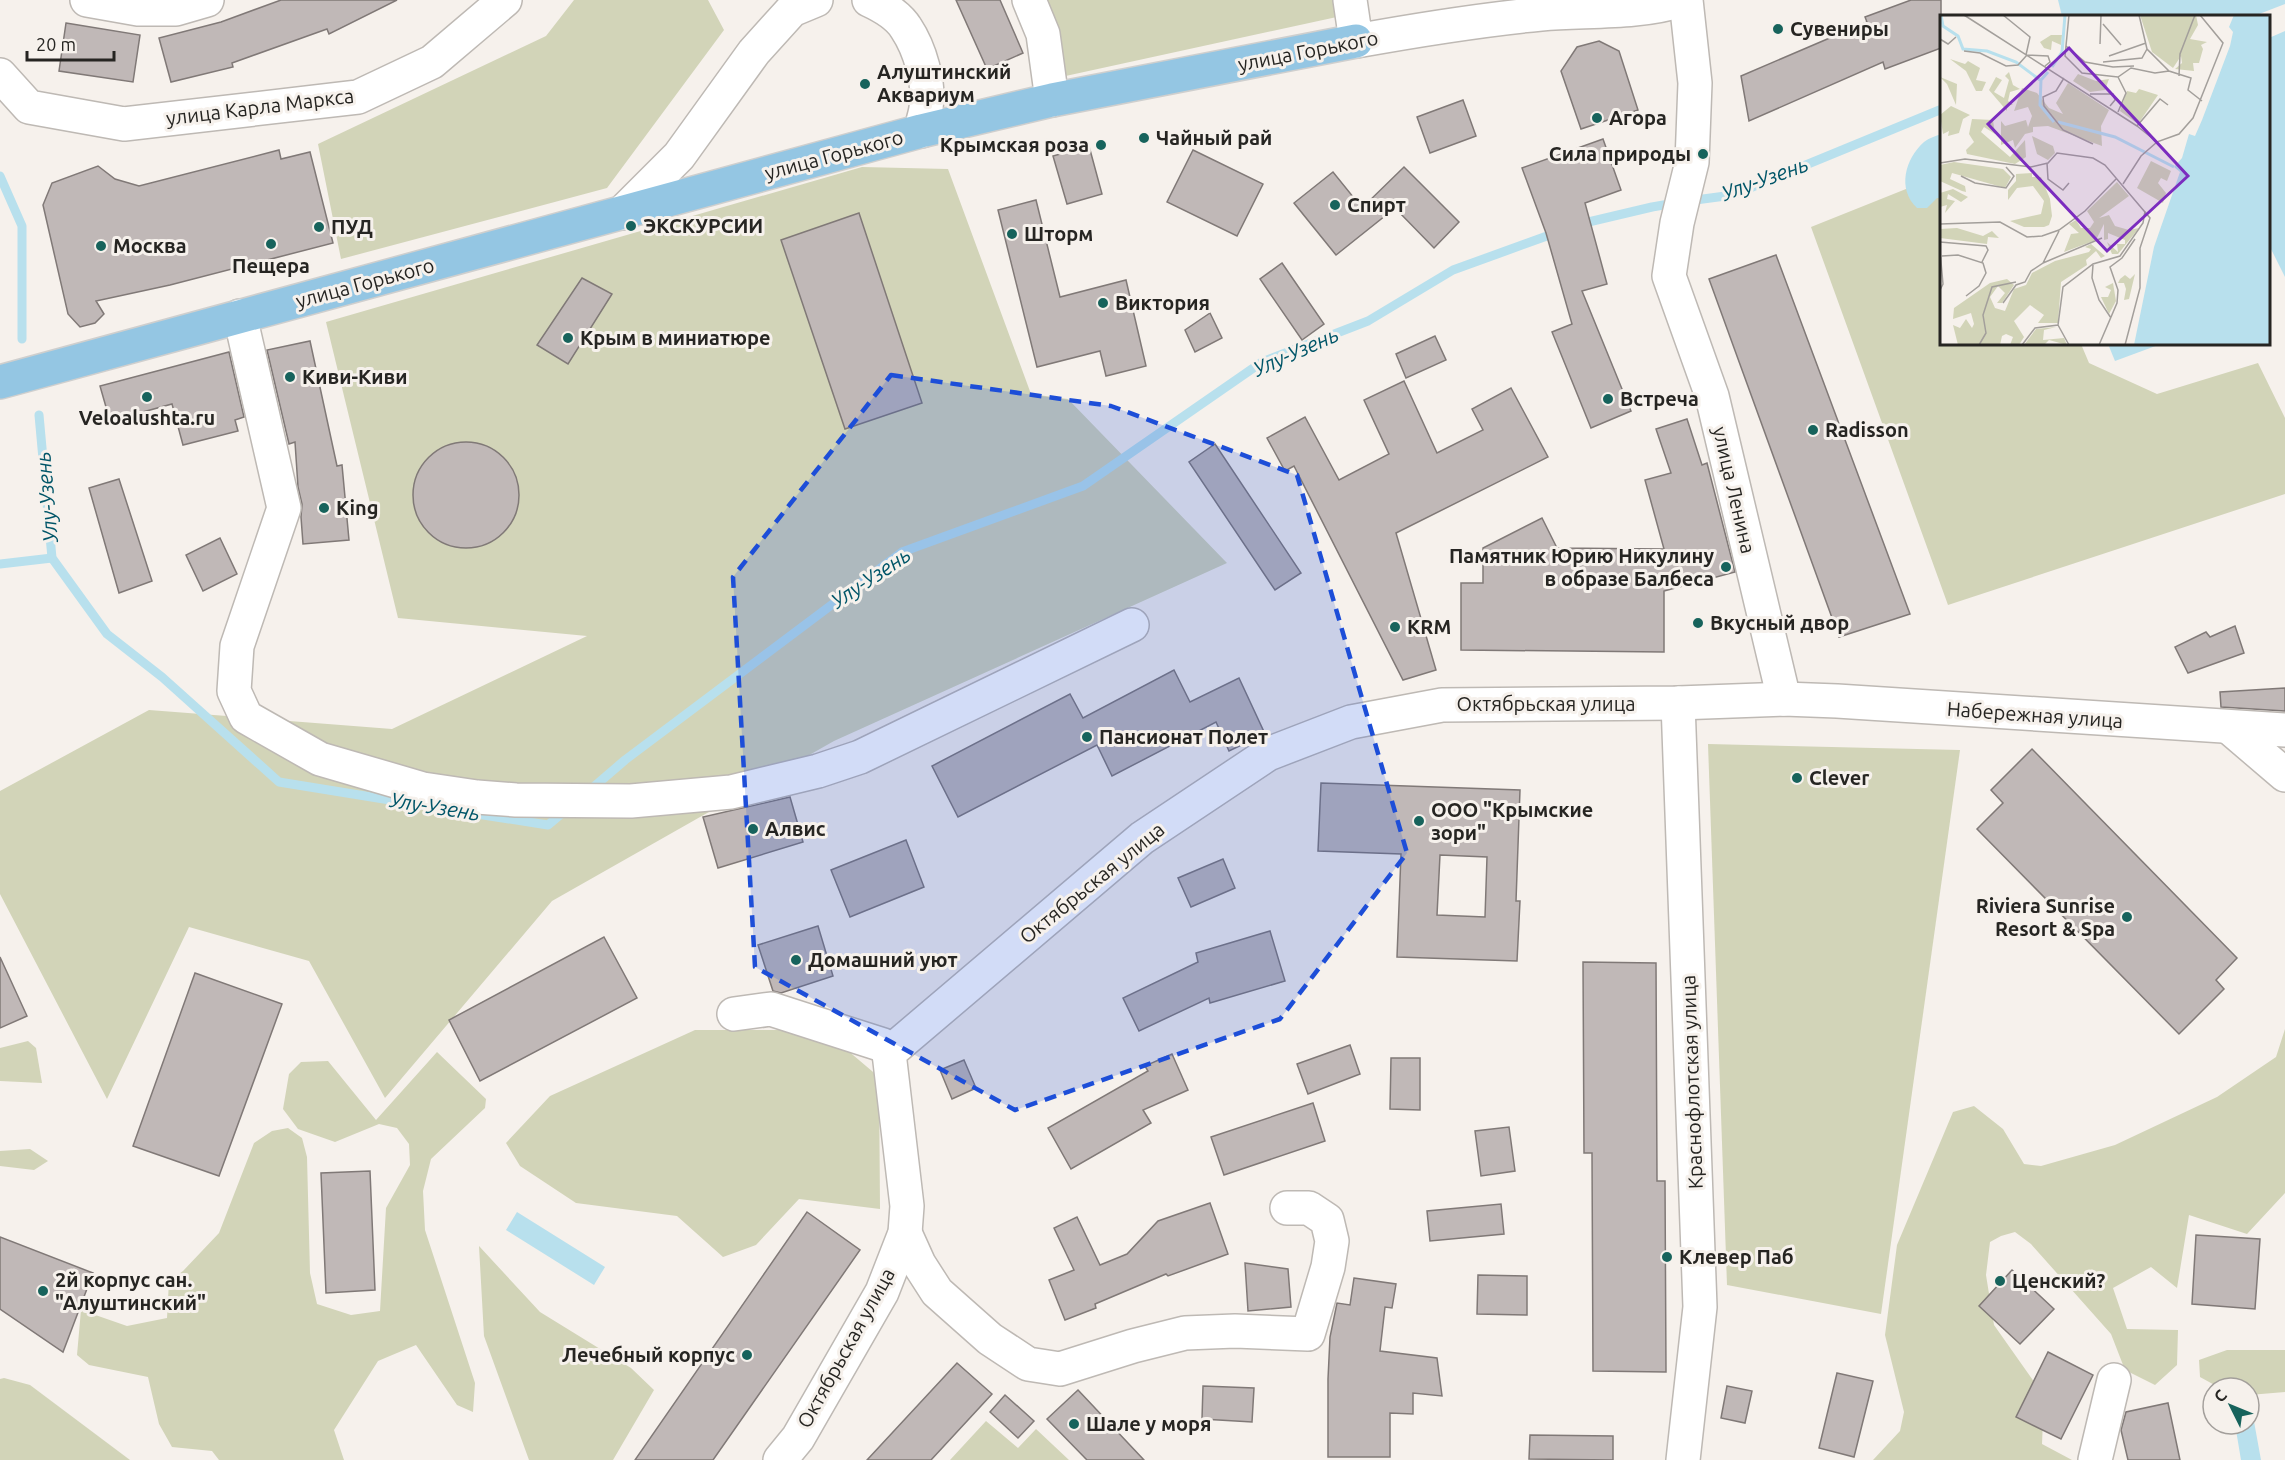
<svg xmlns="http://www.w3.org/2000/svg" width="2285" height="1460" viewBox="0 0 2285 1460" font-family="Ubuntu,sans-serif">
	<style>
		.green { fill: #d2d4b8 }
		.water { fill: #b8e0ed }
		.pier { fill: #f6f1ec }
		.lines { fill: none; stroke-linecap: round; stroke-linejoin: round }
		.stream { stroke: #b8e0ed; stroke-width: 9 }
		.building { fill: #c0b8b7; stroke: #807977; stroke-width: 1.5; fill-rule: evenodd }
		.minor-casing { stroke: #beb9b4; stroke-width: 36 }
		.major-casing { stroke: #cfcfce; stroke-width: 36 }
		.minor { stroke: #fff; stroke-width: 33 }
		.major { stroke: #94c6e3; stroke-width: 33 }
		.marked { fill: #1d4ed8; fill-opacity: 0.2; stroke: #1d4ed8; stroke-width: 4.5; stroke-dasharray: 12 8; stroke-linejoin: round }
		.poi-dot { fill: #17635c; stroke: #f6f1ec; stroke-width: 2 }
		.labels { text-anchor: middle; stroke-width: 6; stroke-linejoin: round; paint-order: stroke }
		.poi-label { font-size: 20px; font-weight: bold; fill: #262522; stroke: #f6f1ec; text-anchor: start }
		.street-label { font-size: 20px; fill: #262522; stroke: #f6f1ec }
		.water-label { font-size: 21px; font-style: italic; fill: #005568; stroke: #f6f1ec }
		.inset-river { fill: none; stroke: #b8e0ed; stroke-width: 3 }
		.inset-road { fill: none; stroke: #a39f9b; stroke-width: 1.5 }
		.view { fill: #7b2cbf; fill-opacity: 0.15; stroke: #7b2cbf; stroke-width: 3 }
		.inset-edge { fill: none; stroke: #262522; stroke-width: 3 }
	</style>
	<rect width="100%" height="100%" fill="#f6f1ec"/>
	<g class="green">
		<path d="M574 0H708L724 30 607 188 341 259 318 144 546 36Z"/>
		<path d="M1042 0H1344L1346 15 1061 77Z"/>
		<path d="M862 167 948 169 1031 394 1068 399 1227 563 834 741 552 901 385 1098 309 961 189 927 107 1099 0 894V791L149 710 392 729 587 636 398 618 326 322Z"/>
		<path d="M1941 175 1942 344H2081L2089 363 2157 394 2258 363 2285 418V494L1948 605 1811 227Z"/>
		<path d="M1708 744 1960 750 1881 1314 1727 1285Z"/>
		<path d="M2285 1029V1193L2247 1234 2189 1215 2177 1288 2151 1267 2113 1288 2127 1329 2178 1330 2177 1365 2155 1385 2125 1370 2111 1334 2031 1244 2015 1232 2001 1236 1990 1242 1986 1275 1994 1325 2044 1396 2042 1444 2072 1460H1873L1900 1431 1904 1412 1885 1335 1897 1245 1953 1112 1974 1106 2003 1129 2024 1164 2041 1166 2115 1145 2217 1097 2276 1057Z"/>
		<path d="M695 1030H798L840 1044 879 1077 880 1209 799 1199 756 1245 723 1257 677 1216 576 1203 520 1166 506 1143 550 1096Z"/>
		<path d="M28 1041 36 1048 42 1083 0 1081V1048Z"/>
		<path d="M437 1052 486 1099 485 1108 431 1159 423 1191 425 1230 475 1383 473 1412 457 1405 416 1345 378 1361 334 1430 344 1460H219L212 1451 172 1447 159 1424 148 1377 89 1365 77 1355 81 1310 127 1326 167 1318 169 1281 183 1271 219 1233 254 1143 272 1131 288 1128 302 1138 307 1157 310 1273 317 1304 351 1315 380 1311 386 1208 410 1165 409 1144 397 1128 379 1124 335 1142 298 1129 283 1109 289 1074 301 1062 328 1061 376 1120Z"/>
		<path d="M30 1149 48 1161 34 1170 0 1166V1151Z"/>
		<path d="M479 1246 540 1312 631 1368 654 1390 613 1460H529L484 1336Z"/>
		<path d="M2227 1350H2285V1392L2249 1395V1388H2220L2200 1377 2199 1360Z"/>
		<path d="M4 1378 30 1385 130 1460H0V1379Z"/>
		<path d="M986 1421 1018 1448 1036 1429 1069 1460H950Z"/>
	</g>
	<g class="water">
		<path d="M2058 0H2285V277L2269 245 2268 16H2062Z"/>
		<path d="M1941 134V198H1937L1927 208H1917C1897 189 1905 159 1924 142 1929 138 1936 136 1941 134Z"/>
		<path d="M2108 344H2161L2115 361Z"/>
		<path d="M517 1212 605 1267 594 1285 506 1230Z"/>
		<path d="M2251 1405 2261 1460H2241L2235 1424H2249V1406Z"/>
	</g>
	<path class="pier" d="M2285 4V31L2269 38 2268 16H2254Z"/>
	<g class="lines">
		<g class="stream">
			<path d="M0 176 22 226V339"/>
			<path d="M1688 201 1733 195 1942 109"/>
			<path d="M1580 224 1652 207 1675 203"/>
			<path d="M39 415 52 558 107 634 162 677 279 782 427 806"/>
			<path d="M0 564 52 558"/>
			<path d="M589 791 625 760 902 552 1083 486 1262 362 1368 321 1453 270 1558 232"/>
			<path d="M464 812 548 825 567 809"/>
		</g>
	</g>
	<g class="building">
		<path d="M281 0H397L329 34 327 29 232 63 233 67 171 82 159 38 221 22Z"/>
		<path d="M956 0H1000L1023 53 987 69Z"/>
		<path d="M1911 0H1941V48L1885 69 1883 62 1749 121 1741 76 1867 22 1865 17Z"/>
		<path d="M66 23 140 35 133 82 59 71Z"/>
		<path d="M1599 41 1619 51 1638 110 1581 129 1561 71 1577 47Z"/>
		<path d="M1463 100 1476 136 1430 153 1417 117Z"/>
		<path d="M1603 139 1621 190 1585 203 1607 284 1582 291 1631 411 1591 428 1552 332 1572 324 1546 233 1522 168Z"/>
		<path d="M1089 146 1102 194 1067 204 1053 156Z"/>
		<path d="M279 150 281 159 310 152 333 243 170 285 96 301 104 314 95 323 80 327 68 314 43 205 52 183 98 166 115 179 139 186Z"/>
		<path d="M1193 150 1263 184 1237 236 1167 202Z"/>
		<path d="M1404 167 1459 222 1434 248 1395 208 1336 255 1294 203 1333 172 1362 208Z"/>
		<path d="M1036 200 1060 297 1126 280 1146 366 1106 376 1100 351 1037 367 998 210Z"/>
		<path d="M859 213 922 403 845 429 781 240Z"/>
		<path d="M1776 255 1910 614 1839 637 1709 279Z"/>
		<path d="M1282 263 1324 324 1302 340 1260 279Z"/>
		<path d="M582 278 612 294 568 364 537 345Z"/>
		<path d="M1210 313 1222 338 1195 352 1185 330Z"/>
		<path d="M1435 336 1446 360 1406 378 1396 354Z"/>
		<path d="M310 341 337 466 342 465 349 540 303 544 301 517 302 504 298 487 295 442 289 444 267 350Z"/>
		<path d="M229 352 244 417 235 420 238 431 183 445 172 404 110 421 100 386Z"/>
		<path d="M1404 381 1437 453 1483 430 1472 409 1511 388 1548 457 1396 533 1436 670 1403 680 1294 466 1285 471 1267 438 1305 417 1339 480 1389 454 1364 400Z"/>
		<path d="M1687 419 1702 465 1707 463 1735 572 1664 591V652L1461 650V583H1483V548L1542 518 1557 548 1664 549 1645 480 1671 473 1656 429Z"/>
		<circle cx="466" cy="495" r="53"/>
		<path d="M1215 444 1301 573 1275 590 1189 462Z"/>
		<path d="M119 479 152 581 119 593 89 488Z"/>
		<path d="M220 538 237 574 203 591 186 555Z"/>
		<path d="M2235 626 2244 653 2188 673 2175 647 2206 632 2210 637Z"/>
		<path d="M1174 670 1190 702 1239 678 1265 734 1229 751 1216 722 1112 776 1097 745 958 817 932 766 1070 694 1083 718Z"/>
		<path d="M2285 688V711L2221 707 2220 692Z"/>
		<path d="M2032 749 2237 958 2216 980 2224 989 2179 1034 1977 829 2003 803 1991 790Z"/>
		<path d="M1321 783 1520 790 1516 901H1520L1517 961 1397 957 1401 854 1318 851ZM1440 855 1487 857 1485 917 1437 915Z"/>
		<path d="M790 797 803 842 718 868 703 817Z"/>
		<path d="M906 840 924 887 850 917 831 870Z"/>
		<path d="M1223 859 1235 888 1191 907 1178 878Z"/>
		<path d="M818 926 833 976 781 993 773 991 758 945Z"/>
		<path d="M1270 931 1285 981 1210 1003 1209 998 1139 1031 1123 998 1198 962 1196 953Z"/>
		<path d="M604 937 637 998 480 1081 449 1020Z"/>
		<path d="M0 957 27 1016 0 1028Z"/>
		<path d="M1583 962 1656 963 1657 1181H1665L1666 1372 1593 1371 1592 1153H1584Z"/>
		<path d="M195 973 282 1004 219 1176 133 1146Z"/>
		<path d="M1350 1045 1360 1074 1308 1094 1297 1064Z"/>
		<path d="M1172 1054 1188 1090 1143 1110 1151 1123 1071 1169 1048 1128 1148 1071 1145 1066Z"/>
		<path d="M1391 1058H1420V1110L1390 1109Z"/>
		<path d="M964 1060 976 1088 952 1099 940 1070Z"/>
		<path d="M1313 1103 1325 1141 1224 1175 1211 1137Z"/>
		<path d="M1509 1127 1515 1171 1481 1176 1475 1131Z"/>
		<path d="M370 1171 375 1290 326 1293 321 1173Z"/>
		<path d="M1210 1203 1228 1254 1168 1276 1166 1274 1095 1304 1096 1308 1065 1320 1049 1280 1074 1270 1054 1228 1077 1217 1100 1265 1127 1254 1158 1221Z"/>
		<path d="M1501 1204 1504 1234 1430 1241 1427 1211Z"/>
		<path d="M807 1212 860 1250 713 1460H635Z"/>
		<path d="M2196 1235 2260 1239 2255 1309 2192 1304Z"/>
		<path d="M0 1237 93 1273 63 1352 0 1309Z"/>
		<path d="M1245 1263 1288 1269 1291 1307 1248 1311Z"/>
		<path d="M2012 1270 2054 1309 2020 1344 1979 1306Z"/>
		<path d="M1478 1275 1527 1276V1315L1477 1314Z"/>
		<path d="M1354 1278 1396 1284 1392 1308 1385 1307 1380 1351 1437 1358 1442 1396 1413 1393V1414L1390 1413V1457H1328V1379L1330 1337 1337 1303 1350 1305Z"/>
		<path d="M2048 1352 2093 1375 2061 1439 2016 1417Z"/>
		<path d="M957 1363 992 1394 931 1460H867Z"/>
		<path d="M1837 1373 1873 1381 1854 1457 1819 1448Z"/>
		<path d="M1203 1386 1254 1388 1252 1422 1202 1419Z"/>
		<path d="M1727 1386 1752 1391 1745 1423 1721 1418Z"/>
		<path d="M1078 1390 1144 1460H1087L1047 1419Z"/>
		<path d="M1005 1395 1034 1421 1018 1438 990 1412Z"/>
		<path d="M2168 1403 2180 1460H2128L2121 1430 2126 1412Z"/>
		<path d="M1530 1435 1613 1436V1460L1529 1459Z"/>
	</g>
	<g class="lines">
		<g class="minor-casing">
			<g id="minor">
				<path d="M87 0 138 9H176L207 0"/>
				<path d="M869 0C882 6 898 15 906 28 920 49 930 83 926 108 925 116 922 123 921 131"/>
				<path d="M1029 0 1043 34 1052 100"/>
				<path d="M1350 0 1356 41C1417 30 1479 20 1541 14 1588 10 1637 14 1682 0"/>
				<path d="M1686 0 1695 83 1692 162 1677 223 1669 276 1712 396 1784 699"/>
				<path d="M0 75 29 107 124 124 358 97 432 62 505 0"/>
				<path d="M622 213 679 156 754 52 792 10 816 0"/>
				<path d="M240 316 284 508 237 646 234 691 246 717 320 759 423 789 477 797 516 800 631 801 731 792 818 771 860 757 1132 625"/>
				<path d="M1678 703 1700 1307 1683 1460"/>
				<path d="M2230 728 2285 775"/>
				<path d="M734 1014 771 1009 883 1045 889 1053"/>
				<path d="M905 1233 919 1264 937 1292 990 1339 1028 1364 1060 1369 1133 1346 1185 1333 1235 1331 1308 1334 1328 1267 1332 1241 1327 1220 1309 1208H1287"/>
				<path d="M780 1460 798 1438 882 1292 905 1233 907 1206 889 1053 1142 838 1268 754 1351 722 1442 705 1678 703 1784 699 1837 701 2285 730"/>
				<path d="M2095 1460 2114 1380"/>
			</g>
		</g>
		<g class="major-casing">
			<path id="major" d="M0 382 921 131 1052 100 1356 41"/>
		</g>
		<use href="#minor" class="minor"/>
		<use href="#major" class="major"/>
	</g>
	<path class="marked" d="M891 375 1111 406 1297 475 1407 853 1280 1019 1015 1110 755 967 733 577Z"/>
	<g class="poi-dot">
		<circle cx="1778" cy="29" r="6"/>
		<circle cx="865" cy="84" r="6"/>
		<circle cx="1597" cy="118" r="6"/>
		<circle cx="1144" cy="138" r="6"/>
		<circle cx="1101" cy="145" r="6"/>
		<circle cx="1703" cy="154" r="6"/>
		<circle cx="1335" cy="205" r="6"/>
		<circle cx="631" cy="226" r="6"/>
		<circle cx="319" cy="227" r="6"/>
		<circle cx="1012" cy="234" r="6"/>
		<circle cx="271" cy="244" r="6"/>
		<circle cx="101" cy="246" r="6"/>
		<circle cx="1103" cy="303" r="6"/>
		<circle cx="568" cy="338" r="6"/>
		<circle cx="290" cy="377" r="6"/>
		<circle cx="147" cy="397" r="6"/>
		<circle cx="1608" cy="399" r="6"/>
		<circle cx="1813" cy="430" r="6"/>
		<circle cx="324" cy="508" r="6"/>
		<circle cx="1726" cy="567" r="6"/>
		<circle cx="1698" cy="623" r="6"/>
		<circle cx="1395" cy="627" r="6"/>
		<circle cx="1087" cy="737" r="6"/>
		<circle cx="1797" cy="778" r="6"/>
		<circle cx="1419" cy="821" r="6"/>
		<circle cx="753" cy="829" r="6"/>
		<circle cx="2127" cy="917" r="6"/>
		<circle cx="796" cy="960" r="6"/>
		<circle cx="1667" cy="1257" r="6"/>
		<circle cx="2000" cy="1281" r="6"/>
		<circle cx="43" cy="1291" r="6"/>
		<circle cx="747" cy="1355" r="6"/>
		<circle cx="1074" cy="1424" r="6"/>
	</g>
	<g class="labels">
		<g class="poi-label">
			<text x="1790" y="36">Сувениры</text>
			<text x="877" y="79">Алуштинский<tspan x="877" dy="23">Аквариум</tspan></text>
			<text x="1609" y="125">Агора</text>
			<text x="1156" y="145">Чайный рай</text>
			<text x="1089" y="152" text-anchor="end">Крымская роза</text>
			<text x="1691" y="161" text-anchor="end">Сила природы</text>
			<text x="1347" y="212">Спирт</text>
			<text x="643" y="233">ЭКСКУРСИИ</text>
			<text x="331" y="234">ПУД</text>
			<text x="1024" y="241">Шторм</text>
			<text x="113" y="253">Москва</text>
			<text x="271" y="273" text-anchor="middle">Пещера</text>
			<text x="1115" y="310">Виктория</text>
			<text x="580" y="345">Крым в миниатюре</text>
			<text x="302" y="384">Киви-Киви</text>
			<text x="1620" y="406">Встреча</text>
			<text x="147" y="425" text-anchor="middle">Veloalushta.ru</text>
			<text x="1825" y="437">Radisson</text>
			<text x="336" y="515">King</text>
			<text x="1714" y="563" text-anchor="end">Памятник Юрию Никулину<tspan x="1714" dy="23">в образе Балбеса</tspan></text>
			<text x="1710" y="630">Вкусный двор</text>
			<text x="1407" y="634">KRM</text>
			<text x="1099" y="744">Пансионат Полет</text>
			<text x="1809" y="785">Clever</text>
			<text x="1431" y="817">ООО "Крымские<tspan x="1431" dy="23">зори"</tspan></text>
			<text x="765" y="836">Алвис</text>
			<text x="2115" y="913" text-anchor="end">Riviera Sunrise<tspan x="2115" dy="23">Resort &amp; Spa</tspan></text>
			<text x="808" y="967">Домашний уют</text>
			<text x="1679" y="1264">Клевер Паб</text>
			<text x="55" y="1287">2й корпус сан.<tspan x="55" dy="23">"Алуштинский"</tspan></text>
			<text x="2012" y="1288">Ценский?</text>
			<text x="735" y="1362" text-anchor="end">Лечебный корпус</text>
			<text x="1086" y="1431">Шале у моря</text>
		</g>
		<g class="street-label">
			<text transform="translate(1308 51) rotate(-11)" y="7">улица Горького</text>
			<text transform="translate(260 107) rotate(-7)" y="7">улица Карла Маркса</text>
			<text transform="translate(834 155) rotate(-15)" y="7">улица Горького</text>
			<text transform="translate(365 283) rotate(-15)" y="7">улица Горького</text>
			<text transform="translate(1734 490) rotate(77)" y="7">улица Ленина</text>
			<text x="1546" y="711">Октябрьская улица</text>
			<text transform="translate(2035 715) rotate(4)" y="7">Набережная улица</text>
			<text transform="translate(1092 883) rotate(-39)" y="7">Октябрьская улица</text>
			<text transform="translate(1692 1082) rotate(-92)" y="7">Краснофлотская улица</text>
			<text transform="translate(846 1348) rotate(-61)" y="7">Октябрьская улица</text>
		</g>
		<g class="water-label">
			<text transform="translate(1765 179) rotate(-20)" y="7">Улу-Узень</text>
			<text transform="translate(1296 352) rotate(-24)" y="7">Улу-Узень</text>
			<text transform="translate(47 497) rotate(-95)" y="7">Улу-Узень</text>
			<text transform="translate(871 578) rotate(-34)" y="7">Улу-Узень</text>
			<text transform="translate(435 807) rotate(9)" y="7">Улу-Узень</text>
		</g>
	</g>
	<g transform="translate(1940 15)">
		<rect width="330" height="330" fill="#f6f1ec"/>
		<path d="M200 0H256L258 10 250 24 267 27 261 30 263 34 259 48H253L254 56 235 54 242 48 241 41 233 53 212 37ZM111 20H122L121 30 112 26 111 35 104 33 100 27ZM10 44 25 49 28 46 40 53 36 65 46 67 42 76H36L26 56ZM69 57 73 70 80 74 70 77 68 86 73 90H67V96L49 75 56 62 62 65 54 77 64 83 69 65 65 61ZM138 59 156 66 169 64 165 75 150 77 133 66ZM0 62 17 69 16 90 7 69ZM128 68 169 95 161 111 162 131 108 111 93 112V117L85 119 75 133 73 125 61 130V106L65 111 86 105 88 112 92 101 88 92 74 96 82 73 97 78 109 93 123 99 116 88ZM199 74 218 80 198 109 180 96 187 76 196 78ZM11 91 30 100 23 104 19 118 8 121 9 116 3 119 0 100ZM32 104 53 105 55 119 44 112 41 117 70 142 85 125 86 142 75 149 27 139 26 135 34 127 29 119ZM92 121 113 131 115 138 108 145 97 139ZM211 146 231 156 227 166 221 163 218 168 226 178 223 188 197 173ZM14 147 63 154 71 162 65 173 12 158 10 164 25 171 26 177 22 176 0 166V150ZM92 158V162H101L110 184 112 201 109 210 104 212H84L70 206 101 199 104 186 93 171 77 173 68 185V175L76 166V159ZM177 167 189 181 159 203 169 200 175 211 189 215 199 213 178 239H172L167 227 178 237 177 229H185V225L168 218V224L164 225V209L156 225 124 237 131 219 139 218 129 209 136 205 141 213H150L154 207 147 196ZM13 174 28 182 21 187 8 179 7 184 15 186 5 198 7 190 0 192V178ZM17 213 43 221 52 216 59 223 48 222 47 229 0 223V214ZM151 229 165 241 161 243 156 236 146 245 147 250 121 267 118 308H98L104 300 90 290 74 306 84 322 79 330H70L73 322 66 319 62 321 60 330H18L13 310 20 313 26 304 32 313 34 309 31 298 13 304 14 293 50 268 67 264 74 270 62 288H57L65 278 58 271 50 282 55 293 65 296 74 274 86 270 92 258 115 246 149 237 151 234 145 232ZM195 259 189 284 184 285 186 274 184 268H178L180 264 185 260 190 264ZM173 268 176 286 169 299 161 282H168L171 275 165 272ZM116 312 104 315 103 325 124 323 127 330 109 325 104 330H84L96 314Z" fill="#d2d4b8"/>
		<path d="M294 0H330V330H194L214 232 240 157 234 152 242 143 249 119 255 121 262 105 290 31 293 17 289 12Z" fill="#b8e0ed"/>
		<path class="inset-river" d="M1 0 3 11 18 21 23 34 47 36 76 47 100 65M112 52 122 37 125 0M108 57 101 65 100 90 114 107M118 107 175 122 234 152"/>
		<path class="inset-road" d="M24 0 197 111M63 0 90 22 86 40M129 0 125 41 142 58 178 62 191 53 215 58 229 56M199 0 207 34 229 56 251 63 248 75 262 86M163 9 181 30M0 24 8 29 16 22M160 29 161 0M126 31 145 47 173 52 194 51M24 36 40 38 66 51 78 50 87 40 108 41 110 47 105 51M169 41 206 28M163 47 202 43 207 34M239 61 240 39 255 0M178 62 186 78 178 97M124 63 116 76 103 82 104 91 123 115 153 129M150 79H173L175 85 170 91M228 90 220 84 197 111 217 127 239 119 253 103 283 28 260 0M0 148 25 144 91 152 108 148 117 138 153 143 165 150 210 203 200 233V273L185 330M107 148 108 164 123 175 129 168M21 161 35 168 66 173 74 161 66 152M183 169 201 141 217 127M0 209 60 207 87 222 102 221 119 215 145 196 177 163M0 227 46 231 48 235 42 247M0 236 3 269 0 275M2 241 18 240 43 248 46 258 39 271 26 281M103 248 162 223M153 250 152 263 159 285 171 303M63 288 76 270 85 267 91 256 103 248 119 216M118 310 129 330M39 330 46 318 43 300 52 272 76 267M82 330 95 313 118 310 123 272 153 249 180 241 203 208 205 196M159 330 177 288 178 275 170 252 182 243 195 224"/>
		<path class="view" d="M129 33 248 161 167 236 48 109Z"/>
		<rect width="330" height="330" class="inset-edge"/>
	</g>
	<g transform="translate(2231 1406) rotate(313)"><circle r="28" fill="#f6f1ec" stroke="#a39f9b" stroke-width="1.5"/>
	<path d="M0-4.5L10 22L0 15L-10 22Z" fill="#17635c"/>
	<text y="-9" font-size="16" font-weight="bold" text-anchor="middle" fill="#262522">С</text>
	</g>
	<path d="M27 51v9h87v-9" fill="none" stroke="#262522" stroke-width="3"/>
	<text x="36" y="51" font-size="18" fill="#262522" stroke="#f6f1ec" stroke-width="4.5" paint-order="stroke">20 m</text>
</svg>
